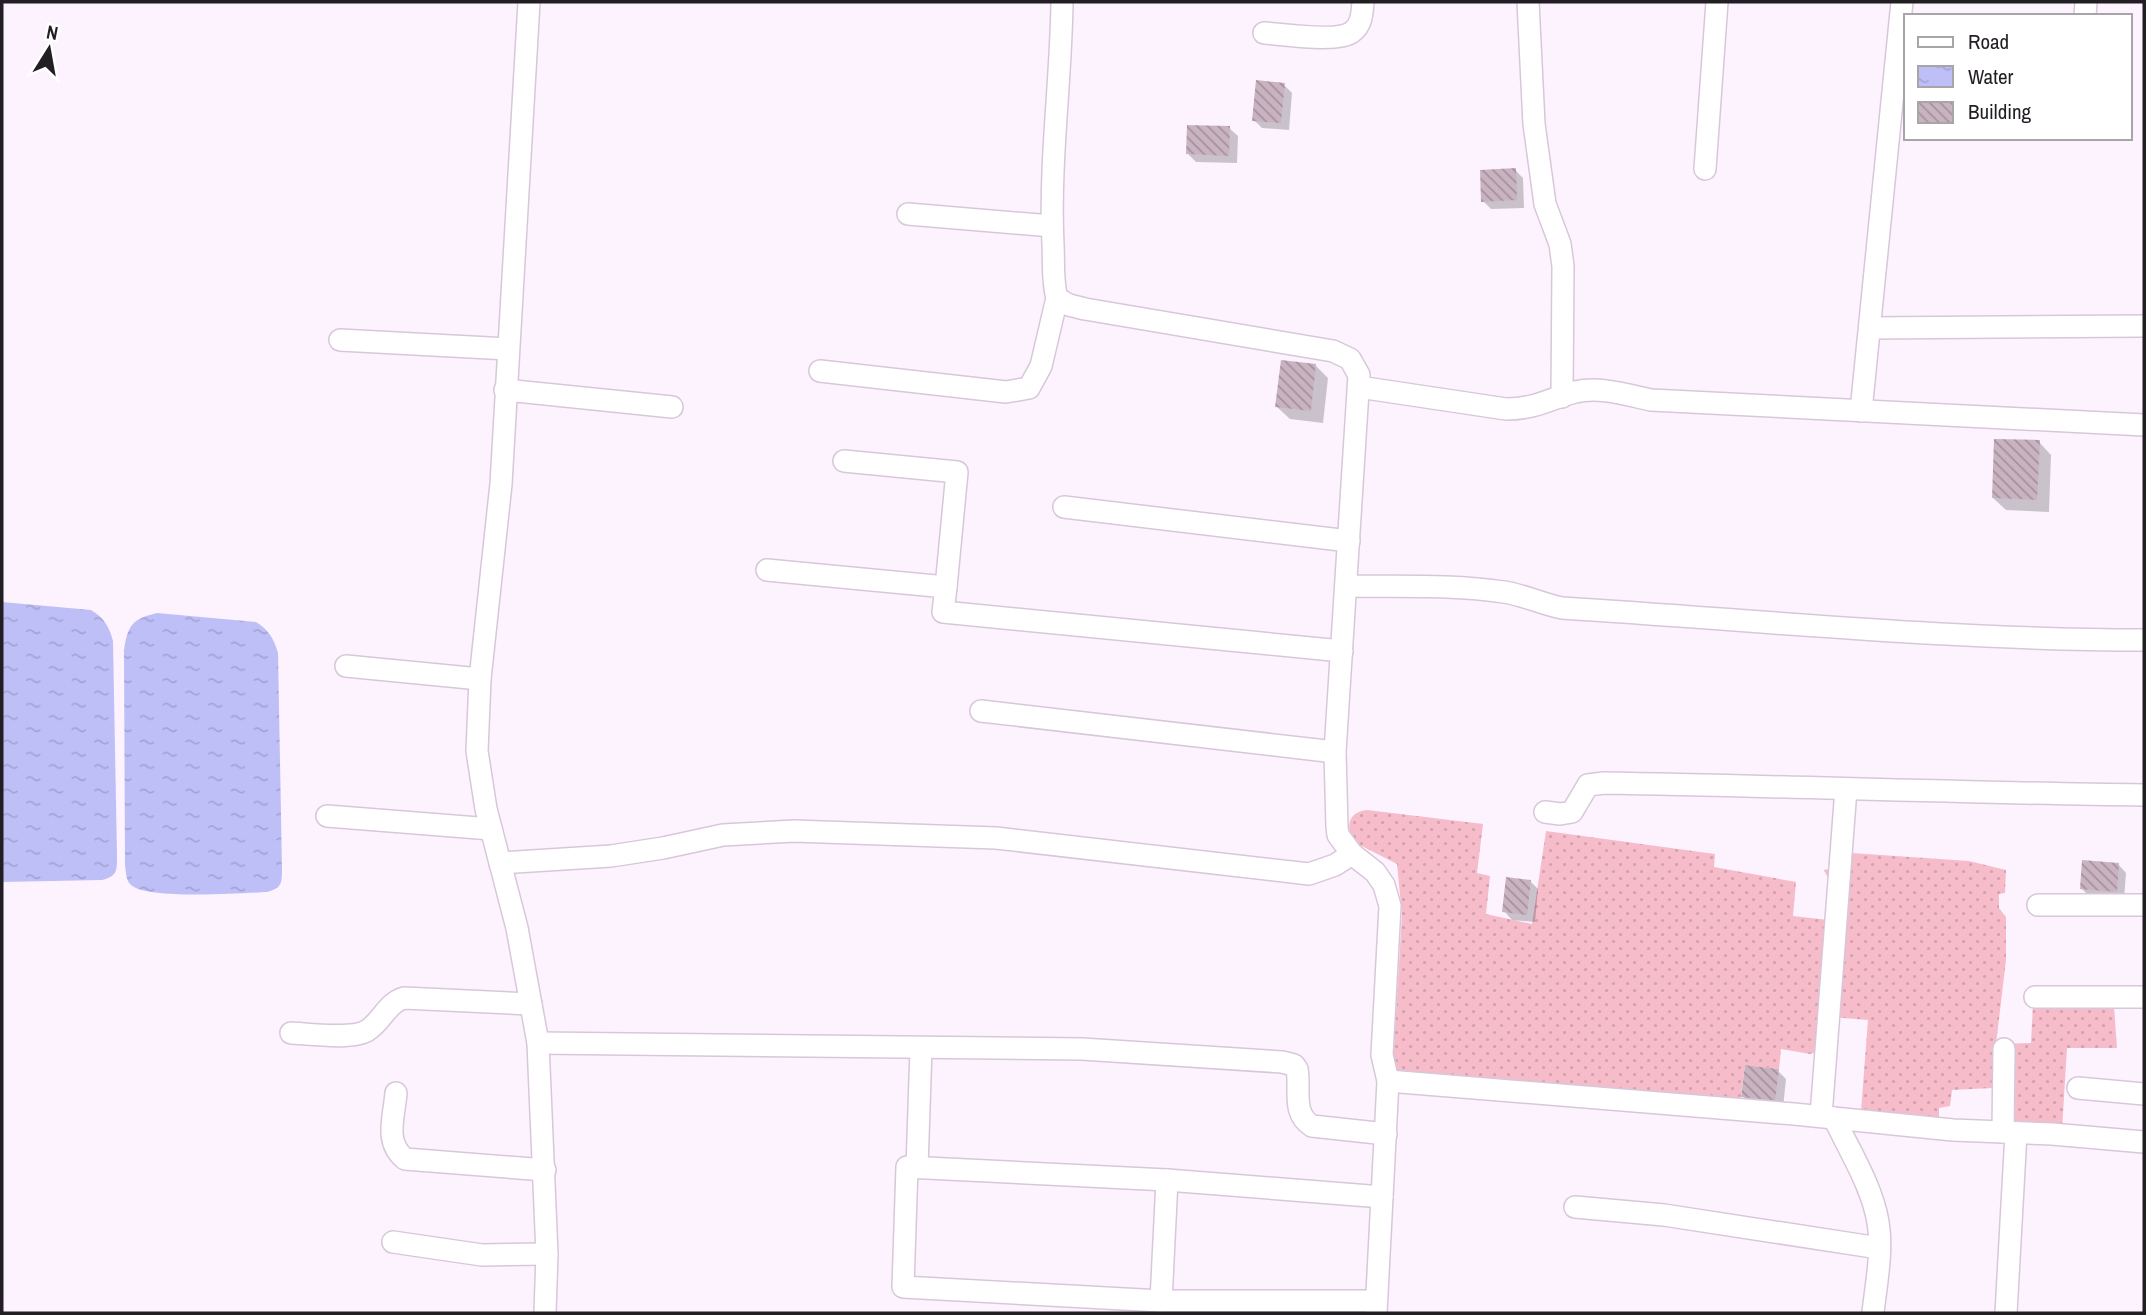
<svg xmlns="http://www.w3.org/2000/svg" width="2146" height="1315" viewBox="0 0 2146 1315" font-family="'Archivo Narrow',sans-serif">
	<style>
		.grass { fill: url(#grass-dots) }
		.water { fill: url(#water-ripples) }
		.shadow { fill: #0003 }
		.building { fill: url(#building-back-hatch) }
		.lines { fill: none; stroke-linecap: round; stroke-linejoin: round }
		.minor-casing { stroke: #d8c7da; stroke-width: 24 }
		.minor { stroke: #fff; stroke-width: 21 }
	</style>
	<defs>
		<pattern id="grass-dots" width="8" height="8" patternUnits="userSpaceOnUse" patternTransform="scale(1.75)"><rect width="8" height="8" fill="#f6bcca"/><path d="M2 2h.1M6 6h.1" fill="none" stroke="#d3a1ad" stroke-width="1.8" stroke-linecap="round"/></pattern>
		<pattern id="water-ripples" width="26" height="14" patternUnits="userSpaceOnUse" patternTransform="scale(1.75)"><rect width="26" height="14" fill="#bebff7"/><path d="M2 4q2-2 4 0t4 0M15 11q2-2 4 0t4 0" fill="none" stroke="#a3a4d4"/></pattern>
		<pattern id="building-back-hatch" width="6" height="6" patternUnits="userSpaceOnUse" patternTransform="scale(1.75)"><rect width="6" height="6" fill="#cab3c0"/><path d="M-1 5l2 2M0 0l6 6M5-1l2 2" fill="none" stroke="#a4919c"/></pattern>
	</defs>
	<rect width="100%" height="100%" fill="#fdf3fe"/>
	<path class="grass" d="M1367 810 1483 824 1477 873 1490 876 1486 914 1532 924 1546 831 1715 854 1714 867 1796 882 1793 916 1828 920 1832 886 1824 870 1833 868 1837 852 1969 861 2006 870 2005 893 1999 894V908L2006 917V960L1996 1044 2031 1043 2033 1004 2114 1006 2117 1048H2067L2062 1130 1993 1125V1088L1952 1090 1950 1106 1939 1108V1123L1861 1111 1868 1020 1831 1017 1830 1048 1810 1054 1781 1049 1779 1069 1745 1065 1740 1102 1396 1076 1393 1062 1402 915 1397 864 1352 841C1346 824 1349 812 1367 810Z"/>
	<g class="water">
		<path d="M2 602 91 610C104 618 109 626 113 641L117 856C117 871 117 876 102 880L2 882Z"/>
		<path d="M157 613 256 622C269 630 274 639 278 653L282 869C282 883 282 888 267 892 242 893 147 900 131 885 126 881 126 872 125 865L124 650C128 625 132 619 157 613Z"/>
	</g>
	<g class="shadow">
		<path d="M1284 85 1292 93 1289 130 1262 128 1254 120Z"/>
		<path d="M1229 128 1238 136 1237 163 1196 162 1188 154Z"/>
		<path d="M1515 170 1523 178 1524 208 1491 209 1483 201Z"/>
		<path d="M1316 366 1328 378 1323 423 1290 419 1277 407Z"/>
		<path d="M2039 442 2051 455 2049 512 2006 510 1993 498Z"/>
		<path d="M2118 864 2126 873 2124 899 2090 897 2082 889Z"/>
		<path d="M1530 881 1538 889 1535 922 1512 920 1504 911Z"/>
		<path d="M1778 1071 1786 1079 1783 1108 1751 1105 1743 1096Z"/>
	</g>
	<g class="building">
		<path d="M1256 80 1285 83 1281 123 1252 121Z"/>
		<path d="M1187 125 1230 126 1229 156 1186 154Z"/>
		<path d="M1516 168 1517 200 1481 202 1480 170Z"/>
		<path d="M1281 360 1316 364 1311 411 1275 407Z"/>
		<path d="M1994 439 2040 440 2037 500 1992 498Z"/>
		<path d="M2082 860 2119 863 2117 892 2080 889Z"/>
		<path d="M1506 877 1531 880 1527 915 1502 912Z"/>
		<path d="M1745 1065 1779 1069 1775 1101 1741 1097Z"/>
	</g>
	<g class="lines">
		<g class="minor-casing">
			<g id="minor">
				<path d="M529 2 501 484 480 679 477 751 486 809 517 928 538 1043 547 1254 545 1313"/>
				<path d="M1062 2C1061 83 1049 163 1053 245 1054 263 1052 281 1057 298L1069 305 1085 309 1333 351 1350 359 1359 375 1335 752 1337 827 1338 835 1352 854 1375 872 1384 885 1390 906 1382 1055 1388 1081 1376 1313"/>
				<path d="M1528 2 1534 124 1545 204 1560 244 1563 266 1562 397"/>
				<path d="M2085 16 2086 2"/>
				<path d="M1264 33C1283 34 1338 43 1352 32 1362 25 1362 13 1363 2"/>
				<path d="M1705 169 1717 2"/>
				<path d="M908 214 1052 226"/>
				<path d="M1870 328 2144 326"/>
				<path d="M340 340 508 349"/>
				<path d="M820 371 1006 392 1029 388 1041 366 1057 298"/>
				<path d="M1359 387 1506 409C1535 409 1549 399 1575 392 1600 386 1627 395 1651 400L2144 425"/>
				<path d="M505 390 672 407"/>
				<path d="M1861 411 1902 2"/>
				<path d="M844 461 957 472 946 587"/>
				<path d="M1064 507 1349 541"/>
				<path d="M767 570 946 587 943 612 1342 651"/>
				<path d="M1346 586C1398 587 1452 584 1504 592 1524 595 1542 604 1562 608 1756 620 1950 640 2144 640"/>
				<path d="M346 666 480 679"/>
				<path d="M981 711 1335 752"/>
				<path d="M1545 812 1560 814 1572 812 1588 785 1604 783C1784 786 1964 793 2144 795"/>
				<path d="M327 816 491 829"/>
				<path d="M500 863 611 856 663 848 723 835 794 831 996 838 1309 874 1335 865 1352 854"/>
				<path d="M2038 905H2144"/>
				<path d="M2035 997H2144"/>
				<path d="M291 1033C310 1034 354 1040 368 1030 382 1021 387 1003 404 998L531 1004"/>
				<path d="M538 1043 1082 1049 1282 1062 1294 1065 1297 1069C1301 1089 1291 1113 1312 1126L1386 1134"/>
				<path d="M1388 1081 1794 1114 1953 1130 2052 1134 2144 1142"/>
				<path d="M2078 1088 2144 1094"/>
				<path d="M396 1093C394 1118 384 1142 405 1159L545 1170"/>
				<path d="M1821 1116 1846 789"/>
				<path d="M1834 1118C1849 1150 1872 1186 1878 1222 1883 1251 1876 1284 1873 1313"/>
				<path d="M2003 1132 2004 1049"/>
				<path d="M917 1167 921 1049"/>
				<path d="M1575 1207 1664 1215 1879 1248"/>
				<path d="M393 1242 482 1255 547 1254"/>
				<path d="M1161 1301 1167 1180"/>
				<path d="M1376 1301H1161L903 1287 907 1167 1167 1180 1382 1197"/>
				<path d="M2006 1313 2016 1133"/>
			</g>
		</g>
		<use href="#minor" class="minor"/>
	</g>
	<rect width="2146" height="1315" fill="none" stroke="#231d24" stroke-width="7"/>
	<rect x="1904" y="14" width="228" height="126" fill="#ffffff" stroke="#a7a5a7" stroke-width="2"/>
	<rect x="1918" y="37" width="35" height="10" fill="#ffffff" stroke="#a7a5a7" stroke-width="2"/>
	<text x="1968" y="49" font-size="21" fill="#231d24">Road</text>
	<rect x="1918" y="66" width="35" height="21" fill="url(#water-ripples)" stroke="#a7a5a7" stroke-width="2"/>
	<text x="1968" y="84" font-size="21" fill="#231d24">Water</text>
	<rect x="1918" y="102" width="35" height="21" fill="url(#building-back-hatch)" stroke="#a7a5a7" stroke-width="2"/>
	<text x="1968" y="119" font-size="21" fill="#231d24">Building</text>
	<g transform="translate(49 49) rotate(11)" stroke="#ffffff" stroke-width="5" paint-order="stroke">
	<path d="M0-5L12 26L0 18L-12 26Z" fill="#231d24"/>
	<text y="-10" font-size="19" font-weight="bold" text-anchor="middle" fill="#231d24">N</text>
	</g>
</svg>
